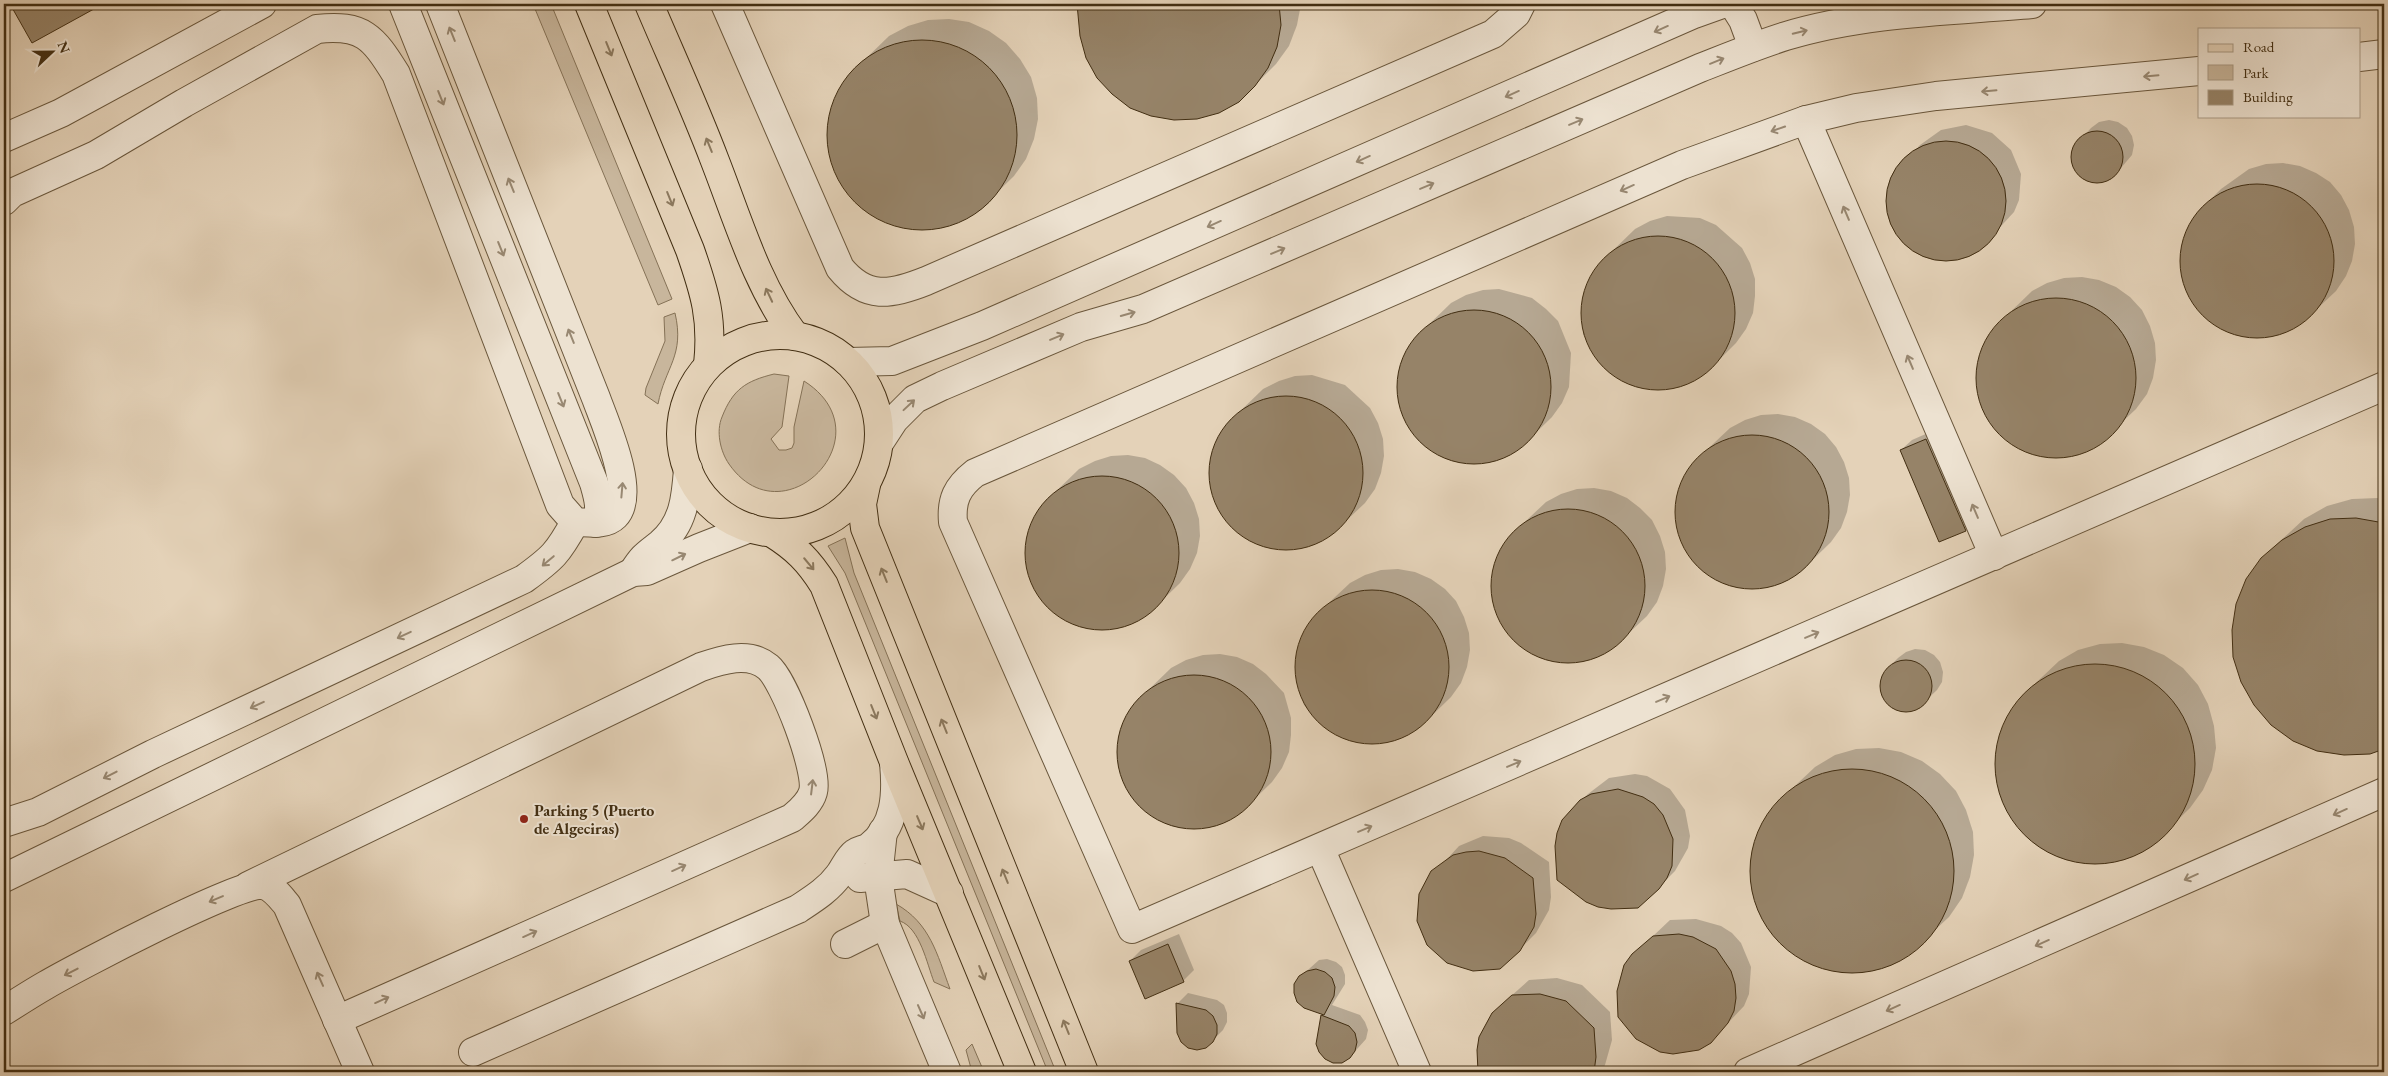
<svg xmlns="http://www.w3.org/2000/svg" width="2388" height="1076" viewBox="0 0 2388 1076" font-family="'EB Garamond',serif">
	<style>
		.green { fill: #c8b69c; stroke: #857257 }
		.shadow { fill: #0003 }
		.building { fill: #968368; stroke: #422e12 }
		.lines { fill: none; stroke-linecap: round; stroke-linejoin: round }
		.minor-casing { stroke: #6a573c; stroke-width: 30 }
		.major-casing { stroke: #422e12; stroke-width: 30 }
		.minor { stroke: #ede2d1; stroke-width: 28 }
		.major { stroke: #e4d2b8; stroke-width: 28 }
		.oneway { stroke: #988872 }
		.oneway2 { stroke: #8b785d }
		.poi-dot { fill: #8f2418; stroke: #ede2d1; stroke-width: 2 }
		.labels { text-anchor: middle; stroke-width: 4; stroke-linejoin: round; paint-order: stroke }
		.poi-label { font-size: 16px; font-weight: bold; fill: #422e12; stroke: #ede2d1; text-anchor: start }
	</style>
	<rect width="100%" height="100%" fill="#e4d2b8"/>
	<filter id="stains"><feTurbulence type="fractalNoise" baseFrequency=".004" numOctaves="4"/><feColorMatrix values="0 0 0 0 .2 0 0 0 0 .09 0 0 0 0 .02 0 0 0 .5 -.17"/></filter>
	<radialGradient id="worn" r=".72"><stop offset=".6" stop-color="#630" stop-opacity="0"/><stop offset="1" stop-color="#630" stop-opacity=".3"/></radialGradient>
	<g class="green">
		<path d="M533 4H551L672 299 658 305Z"/>
		<path d="M675 313C685 356 665 367 658 404L645 395 646 388 665 341 664 317Z"/>
		<path d="M774 374 789 376 782 427 771 439 779 450H786L792 448 794 443V427L804 381C889 435 783 542 729 464 720 451 716 431 722 417 733 389 746 381 774 374Z"/>
		<path d="M845 538 854 573 1056 1072H1048L845 573 828 546Z"/>
		<path d="M896 904C930 923 937 954 950 989L934 982C927 964 920 928 900 921Z"/>
		<path d="M972 1044 984 1072H972L966 1050Z"/>
	</g>
	<g class="shadow">
		<path d="M11 4H101L32 42Z"/>
		<path d="M1081 4H1301L1297 25 1289 46 1276 64 1254 86 1079 13Z"/>
		<path d="M949 19 969 22 989 31 1006 43 1020 59 1031 77 1037 98 1038 119 1034 139 1026 159 1014 176 977 212 958 222 938 228 917 229 896 226 877 218 859 205 845 190 835 171 829 150 828 130 832 109 839 89 852 72 889 36 908 26 928 20Z"/>
		<path d="M2109 120 2118 122 2127 128 2132 136 2134 145 2132 155 2115 175 2107 180 2097 182 2088 180 2080 175 2074 167 2072 157 2074 147 2091 128 2099 122Z"/>
		<path d="M1966 125 1992 133 2011 150 2021 174 2019 200 2014 212 1980 249 1969 255 1943 259 1918 252 1899 235 1892 224 1888 198 1895 172 1920 145 1941 130Z"/>
		<path d="M2283 163 2300 166 2316 173 2330 182 2341 195 2349 210 2354 227 2355 244 2352 261 2346 276 2336 291 2302 323 2286 332 2270 337 2253 338 2236 335 2220 328 2195 305 2187 291 2181 257 2190 224 2200 210 2221 189 2249 169 2266 164Z"/>
		<path d="M1667 216 1700 218 1716 225 1742 248 1750 263 1755 279V296L1753 313 1746 329 1736 343 1715 364 1702 376 1687 384 1670 389 1653 390 1637 387 1607 370 1596 357 1583 334 1582 309 1584 292 1601 262 1635 229 1650 221Z"/>
		<path d="M2082 277 2099 280 2116 287 2130 297 2142 310 2150 326 2155 343 2156 360 2153 378 2147 394 2136 409 2101 442 2086 451 2052 457 2034 454 2018 447 2004 437 1992 423 1983 408 1977 373 1980 356 1987 339 1997 325 2032 291 2047 283 2064 278Z"/>
		<path d="M1499 289 1532 298 1546 309 1558 321 1571 353 1569 387 1562 403 1552 417 1518 450 1503 458 1486 463 1469 464 1453 461 1437 454 1423 444 1412 431 1403 416 1398 400V383L1400 366 1407 350 1417 336 1451 303 1466 295 1483 290Z"/>
		<path d="M1312 375 1345 385 1370 408 1378 423 1383 439 1384 456 1381 473 1375 489 1365 503 1330 536 1315 544 1299 549 1282 550 1249 541 1224 518 1216 502 1211 486 1210 469 1213 452 1219 436 1229 422 1263 389 1279 381 1295 376Z"/>
		<path d="M1778 414 1795 417 1811 424 1825 434 1836 447 1844 462 1849 478 1850 495 1847 512 1841 528 1831 542 1797 575 1781 583 1765 588 1731 586 1715 579 1702 569 1690 556 1682 541 1677 525 1676 508 1679 491 1685 475 1695 461 1730 428 1745 420 1761 415Z"/>
		<path d="M1937 429 1976 519 1965 530 1901 450 1912 440Z"/>
		<path d="M1128 455 1145 458 1160 465 1174 475 1186 488 1194 503 1199 519 1200 536 1197 553 1190 569 1180 583 1146 616 1131 624 1115 629 1098 630 1081 627 1065 620 1051 610 1040 598 1031 582 1026 549 1029 532 1035 516 1045 502 1079 469 1095 461 1111 456Z"/>
		<path d="M1594 488 1611 491 1627 498 1640 508 1652 520 1660 536 1665 552 1666 569 1663 586 1657 602 1647 616 1612 649 1597 657 1581 662H1564L1547 660 1531 653 1506 630 1493 599 1492 581 1495 565 1501 549 1511 535 1546 502 1561 494 1577 489Z"/>
		<path d="M2378 498 2384 499V748L2370 752 2262 558 2304 519 2327 506 2352 499Z"/>
		<path d="M1398 569 1415 572 1431 579 1445 589 1456 601 1464 617 1469 633 1470 650 1467 667 1461 683 1451 697 1417 730 1401 738 1385 743H1368L1351 741 1335 734 1322 724 1304 705 1297 680 1296 662 1299 646 1305 630 1315 616 1350 583 1365 575 1381 570Z"/>
		<path d="M2122 643 2144 647 2164 655 2183 668 2198 685 2208 704 2214 726 2216 748 2212 770 2203 790 2190 808 2152 845 2133 855 2112 862 2090 863 2068 859 2047 851 2029 838 2015 821 2004 802 1997 780 1996 758 2000 736 2008 715 2021 697 2059 661 2078 650 2100 644Z"/>
		<path d="M1915 649 1925 650 1934 655 1940 662 1943 672 1942 682 1937 690 1918 708 1908 711 1899 710 1890 705 1884 697 1881 688 1882 678 1887 669 1898 658 1906 652Z"/>
		<path d="M1220 654 1237 657 1253 664 1266 674 1284 693 1291 718V735L1289 752 1282 768 1272 782 1238 815 1223 823 1207 828H1190L1173 826 1143 809 1132 796 1124 781 1119 765 1118 747 1120 731 1137 701 1171 668 1186 660 1203 655Z"/>
		<path d="M1879 748 1901 752 1922 761 1940 774 1956 791 1966 810 1973 832 1974 855 1970 877 1962 898 1949 917 1910 953 1891 964 1869 970 1847 972 1824 968 1803 959 1785 946 1770 929 1759 910 1753 887 1751 865 1755 843 1764 822 1777 803 1815 767 1835 755 1856 749Z"/>
		<path d="M1635 774 1647 776 1670 789 1685 810 1690 836 1688 848 1675 871 1658 888 1571 810 1588 794 1609 778Z"/>
		<path d="M1483 836 1509 838 1521 843 1549 862 1551 897 1549 910 1536 933 1519 950 1422 933 1418 907 1425 883 1459 846Z"/>
		<path d="M1696 919 1721 926 1732 933 1741 943 1751 967 1749 994 1744 1006 1710 1042 1633 955 1670 920Z"/>
		<path d="M1179 934 1194 970 1183 981 1130 961 1141 950Z"/>
		<path d="M1327 959 1336 962 1342 967 1345 975V984L1332 1005 1360 1015 1365 1022 1368 1030 1366 1039 1350 1057 1322 1016 1325 1013 1300 977 1319 960Z"/>
		<path d="M1557 978 1582 985 1610 1012 1612 1040 1605 1065 1600 1072H1483L1479 1063 1510 997 1529 980Z"/>
		<path d="M1188 993 1217 1000 1224 1005 1227 1013V1022L1223 1030 1212 1041 1177 1004Z"/>
	</g>
	<g class="building">
		<path d="M10 4H103L32 43Z"/>
		<path d="M1077 4H1279L1281 25 1277 47 1268 68 1255 86 1239 102 1219 113 1197 119 1174 120 1151 116 1130 108 1112 94 1097 78 1086 58 1080 36Z"/>
		<circle cx="922" cy="135" r="95"/>
		<circle cx="2097" cy="157" r="26"/>
		<circle cx="1946" cy="201" r="60"/>
		<circle cx="2257" cy="261" r="77"/>
		<circle cx="1658" cy="313" r="77"/>
		<circle cx="2056" cy="378" r="80"/>
		<circle cx="1474" cy="387" r="77"/>
		<circle cx="1286" cy="473" r="77"/>
		<circle cx="1752" cy="512" r="77"/>
		<path d="M1926 439 1966 531 1939 542 1900 450Z"/>
		<circle cx="1102" cy="553" r="77"/>
		<circle cx="1568" cy="586" r="77"/>
		<path d="M2356 518 2384 523V749L2370 754 2344 755 2317 751 2293 741 2271 725 2254 705 2241 682 2233 657 2232 630 2236 604 2246 579 2261 558 2282 540 2305 527 2330 519Z"/>
		<circle cx="1372" cy="667" r="77"/>
		<circle cx="1906" cy="686" r="26"/>
		<circle cx="2095" cy="764" r="100"/>
		<circle cx="1194" cy="752" r="77"/>
		<circle cx="1852" cy="871" r="102"/>
		<path d="M1618 789 1643 797 1654 804 1663 815 1673 839 1672 866 1667 878 1659 889 1638 908 1611 909 1598 907 1586 902 1557 880 1555 846 1557 833 1562 820 1580 800 1591 794Z"/>
		<path d="M1479 851 1505 858 1533 878 1536 914 1534 927 1520 951 1500 969 1473 971 1447 963 1427 945 1417 921 1419 894 1431 871 1453 855 1466 852Z"/>
		<path d="M1679 934 1693 937 1716 949 1731 971 1735 984 1736 998 1734 1011 1728 1023 1711 1043 1699 1050 1673 1054 1660 1052 1636 1039 1618 1017 1617 991 1624 965 1632 954 1653 936Z"/>
		<path d="M1168 944 1184 982 1145 999 1129 961Z"/>
		<path d="M1316 969 1325 972 1332 978 1335 987 1334 996 1324 1015 1304 1008 1297 1002 1294 993V984L1299 976 1307 971Z"/>
		<path d="M1540 994 1566 1001 1594 1028 1596 1057 1594 1072H1478L1477 1050 1479 1037 1492 1013 1512 995Z"/>
		<path d="M1176 1003 1206 1010 1213 1016 1217 1025V1034L1213 1042 1206 1048 1197 1050 1188 1048 1181 1042 1177 1033Z"/>
		<path d="M1321 1015 1349 1026 1355 1033 1357 1042 1355 1051 1350 1058 1342 1063H1333L1325 1059 1319 1052 1316 1044Z"/>
	</g>
	<g class="lines">
		<g class="minor-casing">
			<g id="minor">
				<path d="M403 4 594 483C598 497 602 509 596 523"/>
				<path d="M725 4 840 268C866 300 891 295 926 281L1493 34 1516 14 1521 4"/>
				<path d="M1733 4 1743 20 1753 47"/>
				<path d="M2359 57 2384 54"/>
				<path d="M2199 71 1936 96 1856 108 1806 120 1682 165 975 473C957 487 951 500 953 522L1132 929 2384 386"/>
				<path d="M1806 120 1994 556"/>
				<path d="M4 138 61 113 262 4"/>
				<path d="M4 201 12 193 96 155 184 103 317 29C363 24 373 37 396 74L560 505 575 522C587 522 605 526 615 516 637 494 605 423 596 398L440 4"/>
				<path d="M848 362 892 361 982 326 1694 14 1722 4"/>
				<path d="M879 443 894 420 915 399 942 386 1081 327 1143 309 1700 68C1728 57 1757 45 1786 36 1865 12 1951 11 2032 4"/>
				<path d="M633 572C643 556 646 555 660 544 684 524 686 497 688 469"/>
				<path d="M4 823 38 812 153 754 524 579C553 558 558 553 575 522"/>
				<path d="M883 831 878 877 885 924 947 1072"/>
				<path d="M1320 848 1417 1072"/>
				<path d="M4 878 633 572 647 571 699 548 750 528"/>
				<path d="M860 878 907 874 949 893"/>
				<path d="M248 886 701 667C721 660 749 651 768 667 784 680 819 771 813 792 810 803 800 811 792 818L337 1020"/>
				<path d="M845 944 885 924"/>
				<path d="M4 1011C18 1002 32 993 46 985 73 969 244 879 264 885 274 888 281 898 287 905L360 1072"/>
				<path d="M473 1052 798 909C813 899 828 890 839 875 844 869 848 858 855 853 859 850 864 850 869 847 896 827 897 794 894 763"/>
				<path d="M1748 1072 2384 792"/>
			</g>
		</g>
		<g class="major-casing">
			<g id="major">
				<path d="M589 4 690 250C705 293 713 319 708 365"/>
				<path d="M649 4C671 56 695 108 715 161 738 220 757 286 795 336"/>
				<circle cx="780" cy="434" r="99"/>
				<path d="M866 485 862 504 865 528 1084 1072"/>
				<path d="M772 533C796 548 809 561 824 585L894 762 1022 1072"/>
			</g>
		</g>
		<use href="#minor" class="minor"/>
		<use href="#major" class="major"/>
	</g>
	<defs><path id="oneway-shaft" d="M-6 0H5M1.5-3L5.5 0L1.5 3" fill="none" stroke-width="1.6" stroke-linecap="round" stroke-linejoin="round" transform="scale(1.25)"/></defs>
	<g class="oneway">
		<use href="#oneway-shaft" transform="translate(1661 29) rotate(156)"/>
		<use href="#oneway-shaft" transform="translate(1800 32) rotate(-14)"/>
		<use href="#oneway-shaft" transform="translate(452 34) rotate(-112)"/>
		<use href="#oneway-shaft" transform="translate(1717 61) rotate(-22)"/>
		<use href="#oneway-shaft" transform="translate(2151 76) rotate(175)"/>
		<use href="#oneway-shaft" transform="translate(1989 91) rotate(175)"/>
		<use href="#oneway-shaft" transform="translate(1512 94) rotate(156)"/>
		<use href="#oneway-shaft" transform="translate(441 98) rotate(68)"/>
		<use href="#oneway-shaft" transform="translate(1576 122) rotate(-23)"/>
		<use href="#oneway-shaft" transform="translate(1778 129) rotate(161)"/>
		<use href="#oneway-shaft" transform="translate(1363 159) rotate(156)"/>
		<use href="#oneway-shaft" transform="translate(511 185) rotate(-112)"/>
		<use href="#oneway-shaft" transform="translate(1427 186) rotate(-23)"/>
		<use href="#oneway-shaft" transform="translate(1627 188) rotate(156)"/>
		<use href="#oneway-shaft" transform="translate(1846 213) rotate(-113)"/>
		<use href="#oneway-shaft" transform="translate(1214 224) rotate(156)"/>
		<use href="#oneway-shaft" transform="translate(501 249) rotate(68)"/>
		<use href="#oneway-shaft" transform="translate(1278 251) rotate(-23)"/>
		<use href="#oneway-shaft" transform="translate(1128 314) rotate(-16)"/>
		<use href="#oneway-shaft" transform="translate(571 336) rotate(-112)"/>
		<use href="#oneway-shaft" transform="translate(1057 337) rotate(-23)"/>
		<use href="#oneway-shaft" transform="translate(1910 362) rotate(-113)"/>
		<use href="#oneway-shaft" transform="translate(561 400) rotate(68)"/>
		<use href="#oneway-shaft" transform="translate(909 405) rotate(-43)"/>
		<use href="#oneway-shaft" transform="translate(622 490) rotate(-85)"/>
		<use href="#oneway-shaft" transform="translate(1975 511) rotate(-113)"/>
		<use href="#oneway-shaft" transform="translate(679 557) rotate(-26)"/>
		<use href="#oneway-shaft" transform="translate(548 561) rotate(140)"/>
		<use href="#oneway-shaft" transform="translate(404 635) rotate(155)"/>
		<use href="#oneway-shaft" transform="translate(1812 635) rotate(-23)"/>
		<use href="#oneway-shaft" transform="translate(1663 699) rotate(-23)"/>
		<use href="#oneway-shaft" transform="translate(257 705) rotate(155)"/>
		<use href="#oneway-shaft" transform="translate(1514 764) rotate(-23)"/>
		<use href="#oneway-shaft" transform="translate(110 775) rotate(153)"/>
		<use href="#oneway-shaft" transform="translate(812 787) rotate(-83)"/>
		<use href="#oneway-shaft" transform="translate(2340 812) rotate(156)"/>
		<use href="#oneway-shaft" transform="translate(1365 829) rotate(-23)"/>
		<use href="#oneway-shaft" transform="translate(679 868) rotate(-24)"/>
		<use href="#oneway-shaft" transform="translate(2191 877) rotate(156)"/>
		<use href="#oneway-shaft" transform="translate(216 899) rotate(157)"/>
		<use href="#oneway-shaft" transform="translate(530 934) rotate(-24)"/>
		<use href="#oneway-shaft" transform="translate(2042 943) rotate(156)"/>
		<use href="#oneway-shaft" transform="translate(71 972) rotate(153)"/>
		<use href="#oneway-shaft" transform="translate(320 979) rotate(-114)"/>
		<use href="#oneway-shaft" transform="translate(382 1000) rotate(-24)"/>
		<use href="#oneway-shaft" transform="translate(1893 1008) rotate(156)"/>
		<use href="#oneway-shaft" transform="translate(921 1012) rotate(66)"/>
	</g>
	<g class="oneway2">
		<use href="#oneway-shaft" transform="translate(609 49) rotate(68)"/>
		<use href="#oneway-shaft" transform="translate(709 145) rotate(-112)"/>
		<use href="#oneway-shaft" transform="translate(670 199) rotate(68)"/>
		<use href="#oneway-shaft" transform="translate(769 295) rotate(-115)"/>
		<use href="#oneway-shaft" transform="translate(809 564) rotate(50)"/>
		<use href="#oneway-shaft" transform="translate(884 575) rotate(-112)"/>
		<use href="#oneway-shaft" transform="translate(874 712) rotate(68)"/>
		<use href="#oneway-shaft" transform="translate(944 726) rotate(-112)"/>
		<use href="#oneway-shaft" transform="translate(920 823) rotate(67)"/>
		<use href="#oneway-shaft" transform="translate(1005 876) rotate(-112)"/>
		<use href="#oneway-shaft" transform="translate(982 973) rotate(68)"/>
		<use href="#oneway-shaft" transform="translate(1066 1027) rotate(-112)"/>
	</g>
	<circle class="poi-dot" cx="524" cy="819" r="5"/>
	<g class="labels">
		<g class="poi-label">
			<text x="534" y="816">Parking 5 (Puerto<tspan x="534" dy="18">de Algeciras)</tspan></text>
		</g>
	</g>
	<rect width="2388" height="1076" fill="none" stroke="#e4d2b8" stroke-width="20"/>
	<rect x="5" y="5" width="2378" height="1066" fill="none" stroke="#422e12" stroke-width="2.5"/>
	<rect x="10" y="10" width="2368" height="1056" fill="none" stroke="#422e12"/>
	<rect x="2198" y="28" width="162" height="90" fill="#ede2d1" stroke="#a99a85"/>
	<rect x="2208" y="44" width="25" height="8" fill="#e4d2b8" stroke="#a99a85"/>
	<text x="2243" y="52" font-size="15" fill="#422e12">Road</text>
	<rect x="2208" y="65" width="25" height="15" fill="#c8b69c" stroke="#a99a85"/>
	<text x="2243" y="78" font-size="15" fill="#422e12">Park</text>
	<rect x="2208" y="90" width="25" height="15" fill="#968368" stroke="#a99a85"/>
	<text x="2243" y="102" font-size="15" fill="#422e12">Building</text>
	<g transform="translate(52 52) rotate(68)" stroke="#ede2d1" stroke-width="4" paint-order="stroke">
	<path d="M0-4L9 19L0 12L-9 19Z" fill="#422e12"/>
	<text y="-8" font-size="14" font-weight="bold" text-anchor="middle" fill="#422e12">N</text>
	</g>
	<rect width="100%" height="100%" filter="url(#stains)"/>
	<rect width="100%" height="100%" fill="url(#worn)"/>
</svg>
